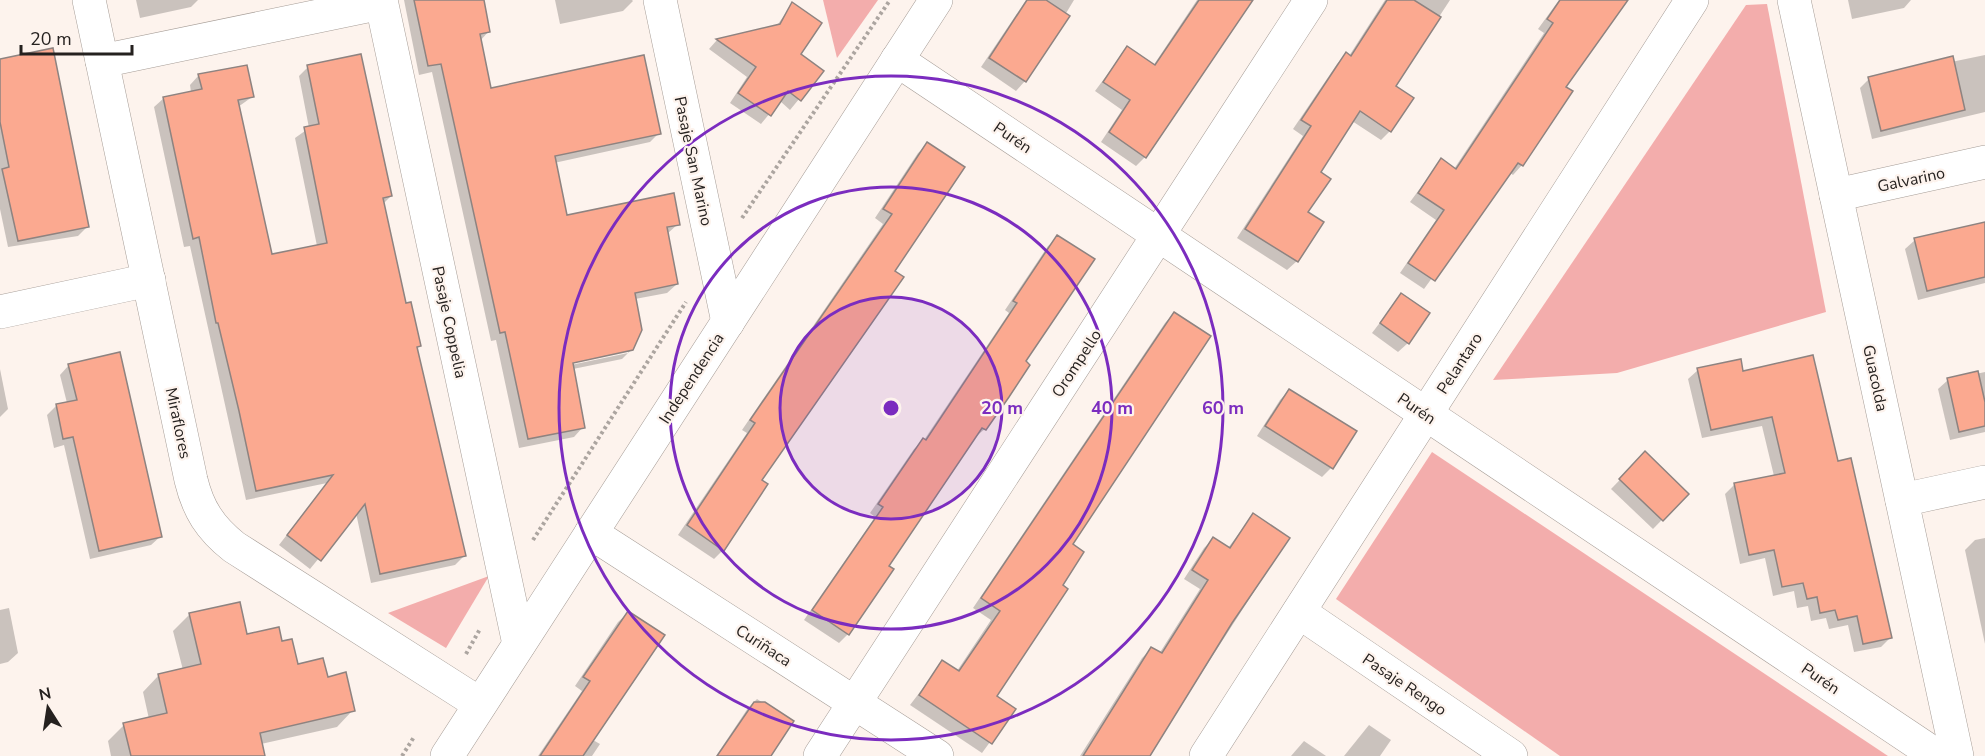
<svg xmlns="http://www.w3.org/2000/svg" width="1985" height="756" viewBox="0 0 1985 756" font-family="'Nunito Sans',sans-serif">
	<style>
		.green { fill: #f3adac }
		.shadow { fill: #0003 }
		.building { fill: #fba990; stroke: #8e8380; stroke-width: 1.5 }
		.lines { fill: none; stroke-linecap: round; stroke-linejoin: round }
		.street-casing { stroke: #a69d97; stroke-width: 34 }
		.path { stroke: #aca5a0; stroke-width: 4; stroke-dasharray: 3 3; stroke-linecap: butt }
		.street { stroke: #fff; stroke-width: 33 }
		.ring { fill: none; stroke: #7b2cbf; stroke-width: 3 }
		.labels { text-anchor: middle; stroke-width: 4.5; stroke-linejoin: round; paint-order: stroke }
		.street-label { font-size: 16px; fill: #25211f; stroke: #fdf3ed }
		.centre { fill: #7b2cbf; stroke: #fdf3ed; stroke-width: 3 }
		.ring-label { font-size: 18px; text-anchor: middle; font-weight: bold; fill: #7b2cbf; stroke: #fdf3ed; stroke-width: 4.5; stroke-linejoin: round; paint-order: stroke }
	</style>
	<rect width="100%" height="100%" fill="#fdf3ed"/>
	<g class="green">
		<path d="M823 0H878L837 58Z"/>
		<path d="M1767 4 1826 312 1617 373 1493 380 1746 5Z"/>
		<path d="M1432 452 1888 756H1560L1336 599Z"/>
		<path d="M489 576 446 648 388 613Z"/>
	</g>
	<g class="shadow">
		<path d="M136 0H198L191 7 140 18Z"/>
		<path d="M404 0H482L489 31 480 41 490 90 659 133 650 142 554 163 566 217 678 224 667 234 677 284 667 293 635 299 632 349 628 353V349L565 363 566 366 628 353 622 359 573 369 583 427 574 437 519 448 496 340 491 341 432 72 419 75Z"/>
		<path d="M555 0H632L633 1 623 11 560 24Z"/>
		<path d="M1026 0H1074L1025 81 1016 91 981 67Z"/>
		<path d="M1197 0H1249L1145 157 1136 166 1101 142 1122 110 1095 91 1127 48 1153 66Z"/>
		<path d="M1385 0H1450L1394 86 1390 131 1381 140 1352 121 1319 173 1306 213 1297 261 1287 270 1237 238 1303 136 1293 129 1337 64 1346 54 1349 56Z"/>
		<path d="M1559 0H1627L1564 87 1522 165 1513 175 1509 172 1424 289 1400 273 1436 220 1410 202 1441 160 1454 169 1544 33 1538 29Z"/>
		<path d="M1848 0H1911L1904 8 1852 19Z"/>
		<path d="M792 4 799 54 822 71 790 110 780 101 761 124 730 103 747 77 709 49 717 40 776 27Z"/>
		<path d="M1985 55V112L1872 139 1860 88 1869 79Z"/>
		<path d="M0 61 88 226 78 236 8 247 0 209Z"/>
		<path d="M308 67 391 196 383 204 405 305 420 346 416 349 465 555 455 565 371 583 356 513 310 569 279 545 327 483 246 500 190 246 184 247 154 107 164 98 191 92 190 85 199 75 252 97 238 107 271 256 317 246 295 138 309 128 299 76Z"/>
		<path d="M928 144 892 271 760 481 723 550 714 559 678 535 747 433 742 430 883 224 875 218 918 153Z"/>
		<path d="M1985 223V283L1918 300 1905 249 1915 240Z"/>
		<path d="M1058 237 1023 362 985 429 974 438 887 567 848 634 839 643 804 620 875 517 870 513 914 449 924 440 1009 313 1005 310 1048 246Z"/>
		<path d="M1401 295 1408 343 1398 352 1372 333Z"/>
		<path d="M1174 313 1071 544 995 696 1014 709 982 753 910 705 943 662 957 671 991 620 973 608 1165 323Z"/>
		<path d="M69 365 161 536 151 545 90 559 64 445 54 448 47 415 57 405 67 403 60 375Z"/>
		<path d="M0 369 8 409 0 417Z"/>
		<path d="M1698 370 1742 373 1837 463 1891 637 1881 647 1854 652 1848 625 1829 629 1826 618 1811 621 1808 606 1797 608 1794 591 1773 596 1765 558 1740 564 1725 494 1734 485 1774 476 1762 426 1702 438 1688 379Z"/>
		<path d="M1985 372V432L1950 440 1938 389 1948 380Z"/>
		<path d="M1289 390 1354 432 1331 468 1322 477 1257 436 1280 400Z"/>
		<path d="M1645 454 1687 494 1653 529 1611 489Z"/>
		<path d="M1253 515 1288 539 1148 756H1080L1142 658 1151 649 1159 654 1200 589 1184 579 1204 548 1213 539 1228 548Z"/>
		<path d="M1985 538V644L1965 550 1975 540Z"/>
		<path d="M9 608 18 653 8 662 0 664V610Z"/>
		<path d="M628 613 593 740 600 744 592 756H538L582 691 575 686 618 622Z"/>
		<path d="M190 614 246 636 281 643 297 666 327 679 353 710 337 727 261 744 264 756H111L108 741 124 725 149 719 143 692 159 675 183 670 173 631Z"/>
		<path d="M757 699 792 722 770 756H716L748 708Z"/>
		<path d="M1369 725 1391 740 1380 756H1344Z"/>
		<path d="M1304 741 1326 756H1291Z"/>
	</g>
	<g class="building">
		<path d="M414 0H484L490 32 480 34 491 88 644 55 661 134 555 156 567 215 674 193 680 225 667 227 678 284 635 293 642 330 633 350 573 363 585 428 528 439 505 332 500 333 441 64 428 66Z"/>
		<path d="M1027 0H1046L1070 16 1026 82 989 58Z"/>
		<path d="M1199 0H1253L1146 158 1109 132 1130 100 1103 82 1127 46 1155 65Z"/>
		<path d="M1387 0H1414L1441 17 1396 86 1414 98 1391 132 1360 111 1321 172 1331 179 1308 212 1324 222 1298 262 1245 229 1311 126 1301 120 1346 52 1351 56Z"/>
		<path d="M1560 0H1628L1566 87 1573 91 1523 166 1518 163 1435 281 1408 263 1444 210 1418 193 1441 158 1456 169 1553 23 1547 19Z"/>
		<path d="M792 2 822 23 801 54 824 71 801 101 788 91 771 116 738 93 756 67 716 39 780 24Z"/>
		<path d="M53 48 89 227 18 241 2 169 9 167 0 122V59Z"/>
		<path d="M361 54 392 196 383 198 406 303 411 302 421 346 417 347 466 556 380 574 365 504 321 561 287 535 333 475 256 491 239 411 218 323H216L199 237 193 239 163 97 202 89 198 74 247 65 254 97 238 100 272 254 327 243 304 127 319 124 307 65Z"/>
		<path d="M1953 56 1965 110 1881 131 1868 77Z"/>
		<path d="M927 142 965 167 895 271 904 277 762 480 768 484 724 551 687 525 755 423 750 420 892 214 883 209Z"/>
		<path d="M1985 222V277L1927 291 1914 238Z"/>
		<path d="M1057 235 1095 259 1026 361 1030 365 1009 397 986 430 982 428 889 566 894 569 849 635 812 610 883 507 878 504 923 438 926 440 1017 303 1013 301Z"/>
		<path d="M1401 293 1430 313 1409 344 1380 323Z"/>
		<path d="M1174 312 1211 336 1073 544 1084 552 1063 585 1068 589 997 696 1016 709 992 744 919 695 942 660 959 671 1000 611 981 598Z"/>
		<path d="M120 352 162 537 99 551 73 437 63 439 56 404 77 400 68 364Z"/>
		<path d="M1813 355 1838 461 1851 458 1892 638 1863 644 1857 616 1838 620 1835 610 1820 613 1817 597 1807 599 1803 583 1782 587 1774 550 1749 555 1734 483 1785 473 1772 417 1711 430 1697 368 1741 359 1743 371Z"/>
		<path d="M1978 371 1985 402V426L1959 432 1947 378Z"/>
		<path d="M1289 389 1357 431 1333 469 1265 426Z"/>
		<path d="M1645 451 1689 494 1663 521 1619 479Z"/>
		<path d="M1253 513 1290 538 1232 623 1150 756H1083L1151 647 1162 653 1208 580 1192 570 1213 537 1230 548Z"/>
		<path d="M240 602 247 634 279 627 282 641 292 639 298 664 323 658 328 677 346 672 355 711 260 733 265 756H131L123 723 167 713 158 674 201 664 189 613Z"/>
		<path d="M628 611 665 635 583 756H540L590 681 583 677Z"/>
		<path d="M754 702H765L794 721 771 756H717Z"/>
	</g>
	<g class="lines">
		<g class="street-casing">
			<g id="street">
				<path d="M89 0 191 480C198 509 210 528 234 547L480 704"/>
				<path d="M381 0 519 644"/>
				<path d="M660 0 728 322"/>
				<path d="M1794 0 1957 756"/>
				<path d="M897 60 1937 756"/>
				<path d="M102 61 381 3"/>
				<path d="M1836 195 1985 162"/>
				<path d="M0 312 149 280"/>
				<path d="M1902 500 1985 482"/>
				<path d="M591 533 937 756"/>
				<path d="M1299 612 1511 756"/>
				<path d="M447 756 936 0"/>
				<path d="M820 756 1311 0"/>
				<path d="M1206 756 1692 0"/>
			</g>
		</g>
		<g class="path">
			<path d="M742 218 890 0"/>
			<path d="M533 540 686 302"/>
			<path d="M466 654 480 629"/>
			<path d="M402 756 414 737"/>
		</g>
		<use href="#street" class="street"/>
	</g>
	<circle cx="891" cy="408" r="111" fill="#7b2cbf" fill-opacity=".12"/>
	<g class="ring">
		<circle cx="891" cy="408" r="111"/>
		<circle cx="891" cy="408" r="221"/>
		<circle cx="891" cy="408" r="332"/>
	</g>
	<g class="labels">
		<g class="street-label">
			<text transform="translate(1013 137) rotate(34)" y="6">Purén</text>
			<text transform="translate(694 161) rotate(78)" y="6">Pasaje San Marino</text>
			<text transform="translate(1911 179) rotate(-12)" y="6">Galvarino</text>
			<text transform="translate(450 322) rotate(78)" y="6">Pasaje Coppelia</text>
			<text transform="translate(1076 363) rotate(-57)" y="6">Orompello</text>
			<text transform="translate(1459 363) rotate(-57)" y="6">Pelantaro</text>
			<text transform="translate(691 378) rotate(-57)" y="6">Independencia</text>
			<text transform="translate(1876 378) rotate(78)" y="6">Guacolda</text>
			<text transform="translate(1417 408) rotate(34)" y="6">Purén</text>
			<text transform="translate(179 423) rotate(78)" y="6">Miraflores</text>
			<text transform="translate(764 645) rotate(33)" y="6">Curiñaca</text>
			<text transform="translate(1821 678) rotate(34)" y="6">Purén</text>
			<text transform="translate(1405 684) rotate(34)" y="6">Pasaje Rengo</text>
		</g>
	</g>
	<circle cx="891" cy="408" r="9" class="centre"/>
	<g class="ring-label">
		<text x="1002" y="414">20 m</text>
		<text x="1112" y="414">40 m</text>
		<text x="1223" y="414">60 m</text>
	</g>
	<g transform="translate(48 708) rotate(348)" stroke="#fdf3ed" stroke-width="4.5" paint-order="stroke">
	<path d="M0-4.5L10 22L0 15L-10 22Z" fill="#25211f"/>
	<text y="-9" font-size="16" font-weight="bold" text-anchor="middle" fill="#25211f">N</text>
	</g>
	<path d="M21 45v9h111v-9" fill="none" stroke="#25211f" stroke-width="3"/>
	<text x="30" y="45" font-size="18" fill="#25211f" stroke="#fdf3ed" stroke-width="4.5" paint-order="stroke">20 m</text>
</svg>
